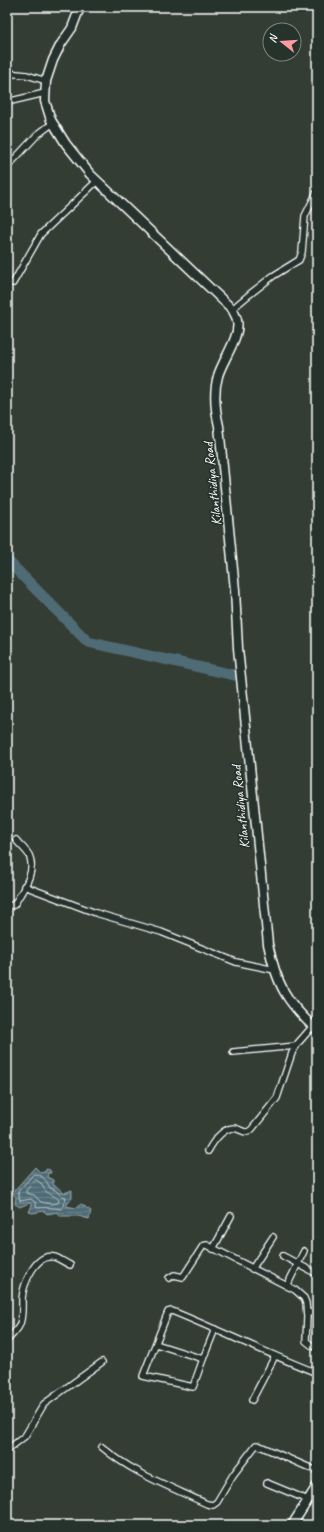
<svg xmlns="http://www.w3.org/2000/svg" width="324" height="1532" viewBox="0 0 324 1532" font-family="Caveat,sans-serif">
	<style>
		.water { fill: url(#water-rules); stroke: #96a7ad }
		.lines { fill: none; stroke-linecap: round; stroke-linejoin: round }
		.shore { stroke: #b9c4c8; stroke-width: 1 }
		.river { stroke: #506c76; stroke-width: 11 }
		.street-casing { stroke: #fff; stroke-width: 8 }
		.secondary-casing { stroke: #fff; stroke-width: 11 }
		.street { stroke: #26332d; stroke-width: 5.5 }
		.secondary { stroke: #26332d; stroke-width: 8 }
		.labels { text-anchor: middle; stroke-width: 3.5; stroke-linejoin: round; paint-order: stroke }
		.street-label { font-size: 14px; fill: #fff; stroke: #26332d }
	</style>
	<defs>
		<pattern id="water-rules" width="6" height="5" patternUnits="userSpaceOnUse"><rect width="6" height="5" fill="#506c76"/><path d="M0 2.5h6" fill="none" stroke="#6a828b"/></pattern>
	</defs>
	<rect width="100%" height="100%" fill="#343d34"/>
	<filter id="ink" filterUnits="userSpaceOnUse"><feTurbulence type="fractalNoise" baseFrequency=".025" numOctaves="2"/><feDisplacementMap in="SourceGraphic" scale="8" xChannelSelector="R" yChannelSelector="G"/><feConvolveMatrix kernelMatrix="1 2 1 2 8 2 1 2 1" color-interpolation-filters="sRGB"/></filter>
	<g filter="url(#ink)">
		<path class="water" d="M35 1167 41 1173 46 1171V1169L50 1170 51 1173H48L47 1177 53 1180V1185L56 1186 64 1193 72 1190V1198L66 1206 76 1208 81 1204 91 1211 89 1219 78 1216H60L58 1212 47 1214 44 1211 33 1213 29 1212 32 1205 29 1203 20 1207 15 1204 16 1197 12 1193Z"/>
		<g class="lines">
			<g class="shore">
				<path d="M34 1174C43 1175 46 1180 50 1188L55 1190 62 1196 66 1197 62 1209C55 1208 44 1207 37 1208L35 1202 31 1199 20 1201 18 1192Z"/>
				<path d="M36 1180C43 1183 42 1188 47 1192 52 1196 54 1195 59 1200L58 1203 51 1204 41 1202 34 1195 26 1193V1191Z"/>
			</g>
			<path class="river" d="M7 560 88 642 234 675"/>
			<g class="street-casing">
				<g id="street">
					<path d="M7 73 27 75 46 81"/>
					<path d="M7 102 45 93"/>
					<path d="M7 167 37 135 53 123"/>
					<path d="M13 283 41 234 97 181"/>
					<path d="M232 309 250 294 273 276 299 260 302 252 305 216 317 192"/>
					<path d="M24 886 96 913 161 932 236 962 275 970"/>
					<path d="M7 906 14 905C22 891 37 872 29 855 26 850 20 845 16 840"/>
					<path d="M233 1052 296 1046"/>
					<path d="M208 1151C213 1142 222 1128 234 1128 242 1129 245 1136 252 1129L277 1098 292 1053 298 1043 313 1026"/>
					<path d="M213 1249 231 1216"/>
					<path d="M283 1256 317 1274"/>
					<path d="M252 1269 273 1237"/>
					<path d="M169 1278 174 1275 183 1277 203 1246 207 1245 295 1290 304 1298 306 1303 307 1316 306 1341 311 1345 317 1348"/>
					<path d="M287 1286 304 1251"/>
					<path d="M307 1312 317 1314"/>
					<path d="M215 1329 203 1359 193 1387 143 1376 166 1317 168 1312 172 1311C221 1331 268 1354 317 1373"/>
					<path d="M7 1341C10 1336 16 1332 19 1326 23 1318 22 1308 22 1299 23 1285 35 1253 54 1257 59 1258 65 1263 70 1265"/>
					<path d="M156 1344 203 1359"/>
					<path d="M252 1400 275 1356"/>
					<path d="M102 1447C132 1473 171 1487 207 1504L213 1505 217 1502 233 1475 256 1445 260 1446 317 1471"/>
					<path d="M7 1450 25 1436 44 1404 102 1362"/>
					<path d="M267 1483 308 1500"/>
				</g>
			</g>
			<g class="secondary-casing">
				<g id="secondary">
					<path d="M80 7 72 28 61 44 53 60 46 81 45 101 51 120 66 144 90 174 232 309C234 313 237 317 237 321 241 336 222 361 218 376 213 393 215 409 219 426L235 590 238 648 268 944C277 985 286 1002 317 1030"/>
					<path d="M292 1525 317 1486"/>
				</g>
			</g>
			<use href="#street" class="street"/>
			<use href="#secondary" class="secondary"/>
		</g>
	</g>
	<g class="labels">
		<g class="street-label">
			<text transform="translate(212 484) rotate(-96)" y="5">Kilanthidiya Road</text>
			<text transform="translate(240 807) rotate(-96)" y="5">Kilanthidiya Road</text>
		</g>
	</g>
	<rect width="324" height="1532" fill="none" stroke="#26332d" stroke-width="24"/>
	<rect x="12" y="12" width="300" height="1508" fill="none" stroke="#fff" stroke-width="1.5" filter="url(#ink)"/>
	<g transform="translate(282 42) rotate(287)"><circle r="19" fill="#26332d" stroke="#7d8581"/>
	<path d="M0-3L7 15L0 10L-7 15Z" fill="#ff9aa2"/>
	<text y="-6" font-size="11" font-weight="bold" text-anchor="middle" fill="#ffffff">N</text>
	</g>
</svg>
